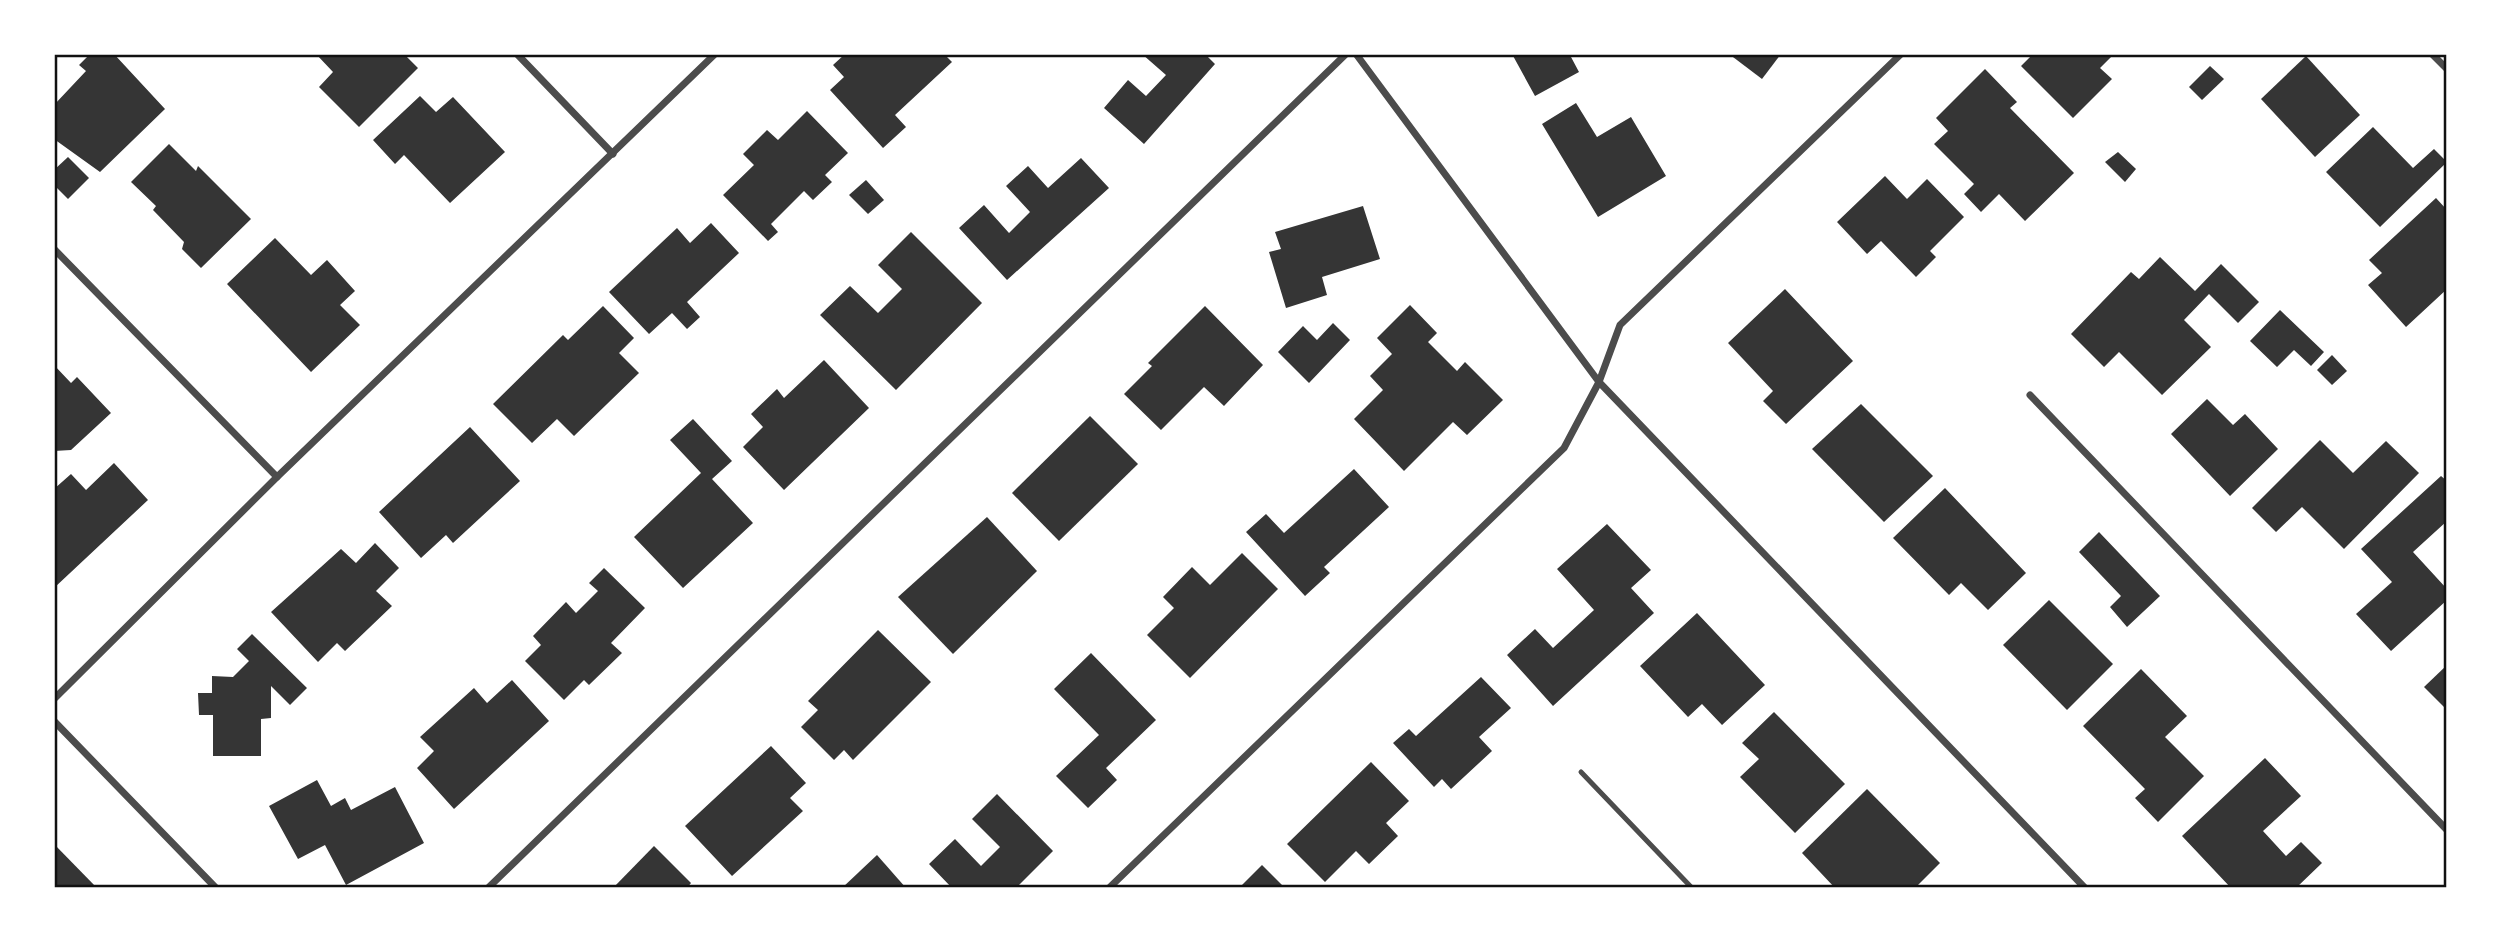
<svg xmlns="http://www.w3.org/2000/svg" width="2501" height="942" viewBox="0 0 2501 942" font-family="'Times New Roman',serif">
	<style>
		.building { fill: #353535 }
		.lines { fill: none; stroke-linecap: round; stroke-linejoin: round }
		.service { stroke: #4c4c4c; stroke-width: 5 }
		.minor { stroke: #4c4c4c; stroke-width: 7 }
		.neatline { fill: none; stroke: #111; stroke-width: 2.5 }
	</style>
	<rect width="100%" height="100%" fill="#fff"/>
	<g class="building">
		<path d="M90 54H114L165 109 100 172 54 139V105L86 71 79 65Z"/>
		<path d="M316 54H404L418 68 359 127 319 87 333 72Z"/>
		<path d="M845 54H944L952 62 895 115 906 127 883 148 830 90 844 77 833 65Z"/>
		<path d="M1142 54H1205L1215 64 1144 144 1104 108 1128 80 1146 96 1166 75Z"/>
		<path d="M1512 54H1577L1571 57 1579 72 1535 96Z"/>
		<path d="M1729 54H1781L1762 79Z"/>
		<path d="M2033 54H2114L2100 68 2112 79 2073 118 2021 66Z"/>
		<path d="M2306 56 2360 115 2315 157 2261 99Z"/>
		<path d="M2210 66 2224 79 2202 100 2189 87Z"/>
		<path d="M1985 69 2017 102 2010 108 2074 173 2025 221 1999 194 1981 212 1964 194 1974 184 1934 144 1948 131 1936 118Z"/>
		<path d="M420 96 436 112 453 97 505 152 450 203 404 155 395 164 373 140Z"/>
		<path d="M1576 103 1597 137 1631 117 1666 176 1598 217 1542 124Z"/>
		<path d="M807 111 848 153 825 175 832 182 813 200 804 191 771 224 778 232 768 241 723 195 754 165 743 154 767 130 778 140Z"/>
		<path d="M2373 127 2413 168 2434 149 2447 162 2380 227 2326 172Z"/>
		<path d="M169 144 196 171 198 166 251 219 201 268 182 249 184 242 153 210 156 206 131 182Z"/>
		<path d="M2118 152 2136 169 2125 182 2105 162Z"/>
		<path d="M68 157 89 178 68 199 54 185V170Z"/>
		<path d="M1081 158 1109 188 1007 280 959 228 984 205 1009 233 1030 212 1006 186 1028 166 1048 188Z"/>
		<path d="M1885 176 1907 199 1927 179 1964 217 1930 251 1936 257 1916 277 1881 241 1867 254 1837 222Z"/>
		<path d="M866 180 884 200 868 214 849 195Z"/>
		<path d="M2436 198 2447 210V289L2406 327 2368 285 2382 273 2369 260Z"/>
		<path d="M1363 206 1380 259 1322 277 1327 295 1286 308 1269 252 1281 249 1275 232Z"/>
		<path d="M711 223 739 253 687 302 700 317 687 329 672 313 649 334 609 292 677 228 690 243Z"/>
		<path d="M911 232 982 303 896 390 820 315 850 286 878 313 902 289 878 265Z"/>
		<path d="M275 238 311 275 327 260 355 291 340 305 360 325 311 372 227 284Z"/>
		<path d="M2160 257 2195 291 2221 264 2259 302 2238 323 2209 294 2184 320 2211 347 2162 395 2119 352 2104 367 2071 334 2131 272 2139 279Z"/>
		<path d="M1785 289 1853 361 1786 424 1763 401 1773 391 1728 343Z"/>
		<path d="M1410 305 1437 333 1428 342 1457 371 1465 362 1503 400 1467 435 1453 422 1404 471 1354 419 1383 390 1370 376 1392 354 1377 338Z"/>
		<path d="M603 306 634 338 619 353 639 373 574 436 557 419 532 443 493 404 563 335 568 340Z"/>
		<path d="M1205 306 1263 365 1224 406 1204 387 1161 430 1124 394 1152 366 1148 363Z"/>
		<path d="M2280 310 2324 352 2311 366 2294 350 2277 367 2250 341Z"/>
		<path d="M1333 323 1350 340 1309 383 1278 352 1303 326 1317 340Z"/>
		<path d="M2332 355 2347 371 2332 385 2317 370Z"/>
		<path d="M824 360 869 408 784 490 743 447 763 427 751 414 777 389 784 398Z"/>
		<path d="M54 365 71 383 77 377 111 413 71 450 54 451Z"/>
		<path d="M2207 399 2233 425 2245 414 2278 449 2230 496 2171 434Z"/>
		<path d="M1861 404 1933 476 1884 522 1812 449Z"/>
		<path d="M1090 416 1138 464 1059 541 1012 493Z"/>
		<path d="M693 419 732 461 712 479 753 523 683 588 634 537 701 473 670 440Z"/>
		<path d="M470 427 520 481 453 543 446 535 421 558 379 512Z"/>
		<path d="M2320 440 2353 473 2386 441 2419 473 2344 549 2302 507 2276 532 2252 508Z"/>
		<path d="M114 463 148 500 54 588V489L71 474 86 490Z"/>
		<path d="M1354 469 1389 507 1324 567 1330 573 1305 596 1246 532 1266 514 1284 533Z"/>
		<path d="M2441 476 2447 481V521L2413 552 2447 589V600L2391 651 2356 614 2392 582 2361 549Z"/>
		<path d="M1945 488 2026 573 1988 610 1961 583 1949 595 1893 538Z"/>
		<path d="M987 517 1037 571 953 654 898 597Z"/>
		<path d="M1607 524 1651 570 1631 588 1654 613 1553 706 1507 655 1535 629 1553 648 1594 610 1557 569Z"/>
		<path d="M2099 532 2160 596 2127 627 2110 607 2121 596 2079 552Z"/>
		<path d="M375 543 399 568 376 591 392 606 345 651 337 643 318 662 271 612 341 549 356 563Z"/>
		<path d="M1242 553 1278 589 1190 678 1147 635 1174 608 1163 597 1192 567 1210 585Z"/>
		<path d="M604 568 645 608 611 643 622 653 589 685 584 680 564 700 525 661 541 645 533 636 566 602 576 613 598 591 589 583Z"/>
		<path d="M2049 600 2113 664 2067 710 2003 645Z"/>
		<path d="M1697 613 1765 685 1722 725 1702 704 1688 717 1640 666Z"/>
		<path d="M878 630 931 682 853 760 844 750 834 760 801 727 818 710 808 701Z"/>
		<path d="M252 634 307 688 290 705 271 686V718L261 719V756H213V715H199L198 693H212V676L233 677 249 661 237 649Z"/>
		<path d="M1091 653 1156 720 1106 768 1117 780 1088 808 1056 776 1099 735 1054 689Z"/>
		<path d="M2447 665V710L2424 687Z"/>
		<path d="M2141 669 2187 716 2165 737 2204 776 2158 822 2135 798 2145 789 2083 726Z"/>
		<path d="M1481 677 1511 708 1479 737 1492 751 1451 789 1442 779 1434 787 1393 743 1409 729 1416 736Z"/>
		<path d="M512 680 549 721 454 809 417 768 434 751 420 737 474 688 487 703Z"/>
		<path d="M1774 712 1845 784 1795 833 1740 777 1759 759 1742 743Z"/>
		<path d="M771 746 806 783 790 798 803 811 732 876 685 826Z"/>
		<path d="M2265 758 2301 796 2263 831 2286 856 2301 842 2322 863 2296 888H2231L2182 836Z"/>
		<path d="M1371 762 1409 801 1386 823 1398 836 1369 864 1356 851 1325 882 1287 844Z"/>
		<path d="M317 780 331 806 345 798 351 810 395 787 424 843 346 885 325 845 298 859 269 806Z"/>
		<path d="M1867 789 1940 863 1915 888H1835L1802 853Z"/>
		<path d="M997 794 1053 851 1016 888H952L929 864 955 839 981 866 1000 847 972 819Z"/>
		<path d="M54 844 97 888H54Z"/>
		<path d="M654 846 691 883 687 888H613Z"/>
		<path d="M877 855 906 888H842Z"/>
		<path d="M1262 865 1285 888H1239Z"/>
	</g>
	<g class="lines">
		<path class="service" d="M1581 772 1692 888"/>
		<g class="minor">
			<path d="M517 54 613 154"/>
			<path d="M1356 54 1599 382 2085 888"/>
			<path d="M2432 54 2447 69"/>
			<path d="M54 249 277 477"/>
			<path d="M2030 395 2447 830"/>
			<path d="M54 699 277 477 715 54"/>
			<path d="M54 721 216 888"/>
			<path d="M488 888 1346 54"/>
			<path d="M1109 888 1564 448 1599 382 1620 325 1901 54"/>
		</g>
	</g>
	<rect width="2501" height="942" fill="none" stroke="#ffffff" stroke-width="112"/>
	<rect x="56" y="56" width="2389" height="830" class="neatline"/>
</svg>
